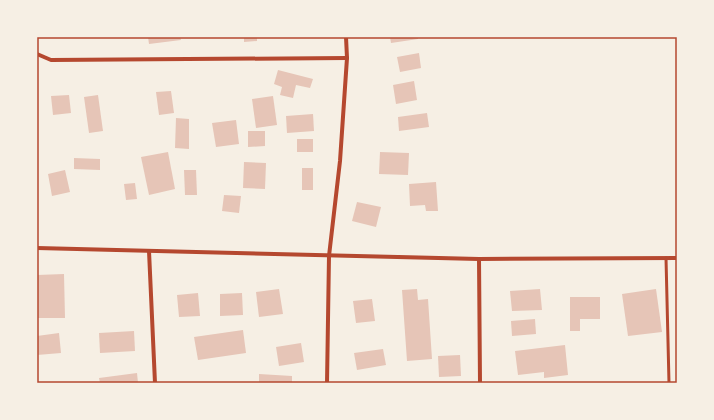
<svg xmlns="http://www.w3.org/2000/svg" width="714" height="420" viewBox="0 0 714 420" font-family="'IBM Plex Sans',sans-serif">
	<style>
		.building { fill: #e6c5b7 }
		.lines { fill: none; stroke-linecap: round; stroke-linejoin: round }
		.service { stroke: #b5482f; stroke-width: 3 }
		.minor { stroke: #b5482f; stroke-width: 4 }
		.neatline { fill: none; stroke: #b5482f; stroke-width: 1.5 }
	</style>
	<rect width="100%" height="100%" fill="#f6efe4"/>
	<g class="building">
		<path d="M148 37H180L181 40 149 44Z"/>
		<path d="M244 37H257V41L244 42Z"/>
		<path d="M390 37H418V39L391 43Z"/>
		<path d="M419 53 421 68 400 72 397 57Z"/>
		<path d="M278 70 313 79 310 88 296 85 293 98 280 95 282 87 274 84Z"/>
		<path d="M414 81 417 100 396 104 393 85Z"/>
		<path d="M171 91 174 113 159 115 156 92Z"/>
		<path d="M69 95 71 113 53 115 51 96Z"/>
		<path d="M98 95 103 131 89 133 84 97Z"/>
		<path d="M273 96 277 125 256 128 252 99Z"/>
		<path d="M427 113 429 127 399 131 398 117Z"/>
		<path d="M313 114 314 131 287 133 286 116Z"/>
		<path d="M176 118 189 119V149L175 148Z"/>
		<path d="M236 120 239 144 216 147 212 123Z"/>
		<path d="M248 131H265V146L248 147Z"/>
		<rect x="297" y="139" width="16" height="13"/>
		<path d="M168 152 175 189 149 195 141 157Z"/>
		<path d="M380 152 409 153 408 175 379 174Z"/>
		<path d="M74 158 100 159V170L74 169Z"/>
		<path d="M244 162 266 163 265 189 243 188Z"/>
		<rect x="302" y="168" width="11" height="22"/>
		<path d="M65 170 70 192 52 196 48 174Z"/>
		<path d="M184 170H196L197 195H185Z"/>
		<path d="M436 182 438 211H426L425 205 410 206 409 184Z"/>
		<path d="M135 183 137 199 126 200 124 184Z"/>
		<path d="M224 195 241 196 239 213 222 211Z"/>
		<path d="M357 202 381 207 376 227 352 221Z"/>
		<path d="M64 274 65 318H37V275Z"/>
		<path d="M279 289 283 314 259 317 256 292Z"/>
		<path d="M417 289 418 300 428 299 432 359 407 361 402 290Z"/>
		<path d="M540 289 542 310 512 311 510 291Z"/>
		<path d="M656 289 662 332 628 336 622 294Z"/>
		<path d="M198 293 200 316 179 317 177 295Z"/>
		<path d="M242 293 243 315 220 316V294Z"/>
		<path d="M570 297H600V319H580V331H570Z"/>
		<path d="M372 299 375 321 356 323 353 301Z"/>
		<path d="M535 319 536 334 512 336 511 321Z"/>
		<path d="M243 330 246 353 198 360 194 337Z"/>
		<path d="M134 331 135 351 100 353 99 333Z"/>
		<path d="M59 333 61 353 37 355V336Z"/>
		<path d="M301 343 304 362 279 366 276 347Z"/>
		<path d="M565 345 568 375 544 378V372L518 375 515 351Z"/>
		<path d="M383 349 386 365 357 370 354 353Z"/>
		<path d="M460 355 461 376 439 377 438 356Z"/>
		<path d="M137 373 138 383H100L99 378Z"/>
		<path d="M259 374 292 376V383H259Z"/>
	</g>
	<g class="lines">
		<path class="service" d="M666 258 669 383"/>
		<g class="minor">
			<path d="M37 54 51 60 347 58"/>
			<path d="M37 248 479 259 677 258"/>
			<path d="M149 251 155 383"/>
			<path d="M479 259 480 383"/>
			<path d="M327 383 329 256 340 161 347 58 346 37"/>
		</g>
	</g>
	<rect width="714" height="420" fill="none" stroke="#f6efe4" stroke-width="76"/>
	<rect x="38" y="38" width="638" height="344" class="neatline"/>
</svg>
